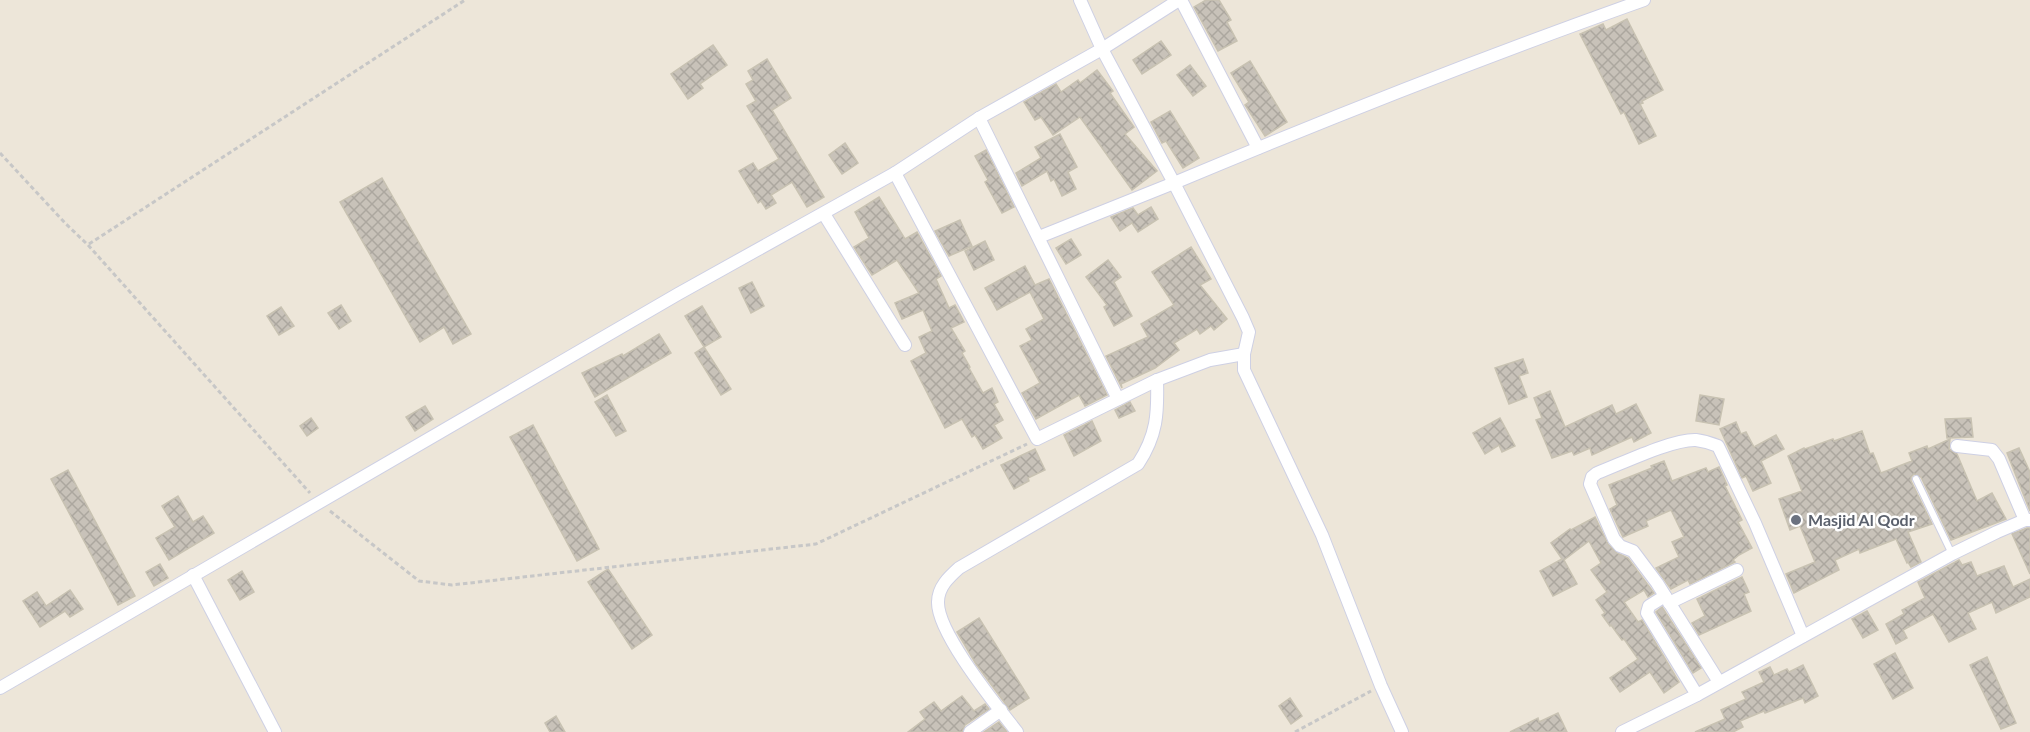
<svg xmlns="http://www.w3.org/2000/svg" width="2030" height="732" viewBox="0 0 2030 732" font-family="Lato,sans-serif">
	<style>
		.building { fill: url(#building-cross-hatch); stroke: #c8c2b2; stroke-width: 1.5 }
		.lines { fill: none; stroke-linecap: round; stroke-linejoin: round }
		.service-casing { stroke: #ced0e4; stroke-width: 8 }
		.minor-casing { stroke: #ced0e4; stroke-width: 14 }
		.path { stroke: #c7c7c7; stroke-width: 3; stroke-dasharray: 4.5 3; stroke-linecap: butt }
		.service { stroke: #fff; stroke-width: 6 }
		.minor { stroke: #fff; stroke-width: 12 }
		.worship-dot { fill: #6b7280; stroke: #fff; stroke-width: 2 }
		.labels { text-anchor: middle; stroke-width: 5; stroke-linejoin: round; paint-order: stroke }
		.worship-label { font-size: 16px; font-weight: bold; fill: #5b616d; stroke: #fff; text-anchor: start }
	</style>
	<defs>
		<pattern id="building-cross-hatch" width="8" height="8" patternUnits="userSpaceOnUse" patternTransform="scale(1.5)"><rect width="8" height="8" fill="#c8c2b9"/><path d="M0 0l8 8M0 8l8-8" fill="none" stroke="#aca79f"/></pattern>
	</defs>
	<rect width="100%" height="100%" fill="#ede6d9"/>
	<g class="building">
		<path d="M1206 0H1219L1231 20 1227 22 1237 41 1218 51 1194 7Z"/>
		<path d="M1627 19 1663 90 1642 101 1643 103 1640 104 1656 136 1639 144 1624 112 1621 114 1580 34 1603 24 1606 30Z"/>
		<path d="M1161 41 1171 55 1142 74 1133 60Z"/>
		<path d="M713 45 727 65 700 84 703 88 688 99 671 74Z"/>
		<path d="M767 59 791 98 772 110 824 197 807 207 792 182 771 195 776 203 766 209 761 201 758 203 739 171 753 163 758 171 779 159 747 106 756 101 746 84 753 80 748 71Z"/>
		<path d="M1250 61 1287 122 1265 136 1245 105 1249 102 1231 73Z"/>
		<path d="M1190 65 1206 86 1193 96 1177 75Z"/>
		<path d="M1097 70 1113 91 1110 93 1134 127 1125 134 1157 171 1132 190 1080 117 1053 135 1041 117 1035 120 1024 102 1056 84 1061 92 1078 80 1080 83Z"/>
		<path d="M1170 111 1199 158 1183 168 1166 141 1162 143 1151 122Z"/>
		<path d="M1060 134 1077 167 1068 172 1076 189 1062 196 1054 179 1051 181 1047 171 1022 186 1016 173 1041 158 1035 147Z"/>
		<path d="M845 143 858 163 842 174 829 155Z"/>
		<path d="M986 150 1014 207 1002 213 985 182 988 180 975 156Z"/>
		<path d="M382 178 471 334 453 344 444 327 420 342 340 202Z"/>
		<path d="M879 197 905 239 917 232 941 276 936 279 949 308 955 305 964 322 951 328 965 351 962 353 970 367 969 368 983 393 992 388 998 402 994 404 1003 420 994 425 1002 438 983 449 975 435 972 437 962 419 945 428 911 361 926 353 919 337 932 331 923 310 902 319 895 303 919 293 897 260 872 275 854 247 869 238 855 212Z"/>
		<path d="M1151 207 1158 219 1138 232 1132 223 1120 231 1111 217 1133 208 1138 215Z"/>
		<path d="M960 220 972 246 949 256 935 231Z"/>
		<path d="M1071 239 1081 255 1066 264 1056 248Z"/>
		<path d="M985 241 994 260 974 270 965 251Z"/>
		<path d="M1191 247 1211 279 1200 285 1227 319 1214 330 1211 326 1200 334 1197 329 1174 343 1179 350 1155 368 1121 384 1122 388 1106 356 1148 337 1141 324 1174 305 1152 272Z"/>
		<path d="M1108 260 1121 277 1114 282 1132 316 1114 326 1104 307 1107 305 1086 277Z"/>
		<path d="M1025 266 1035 285 1049 279 1107 395 1085 406 1079 395 1036 419 1022 393 1040 383 1020 346 1032 340 1026 329 1044 319 1030 292 997 310 985 288Z"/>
		<path d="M752 282 764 306 751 313 739 288Z"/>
		<path d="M341 305 351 321 339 329 328 313Z"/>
		<path d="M702 306 721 337 704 347 685 316Z"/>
		<path d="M281 307 294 326 279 335 267 316Z"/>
		<path d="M659 334 671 353 595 397 582 373 622 354 623 356Z"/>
		<path d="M704 347 731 389 721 395 695 353Z"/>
		<path d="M1523 359 1528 373 1519 376 1527 397 1509 404 1495 368Z"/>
		<path d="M1550 391 1565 427 1612 405 1616 414 1636 404 1651 433 1634 442 1632 437 1592 455 1590 448 1574 455 1572 451 1552 458 1536 420 1542 418 1534 398Z"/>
		<path d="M607 395 626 431 616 436 595 402Z"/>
		<path d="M1700 395 1724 399 1719 425 1696 421Z"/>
		<path d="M1130 402 1135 411 1119 418 1115 410Z"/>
		<path d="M425 406 433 419 415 431 406 417Z"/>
		<path d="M311 418 318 428 307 436 300 426Z"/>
		<path d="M1500 418 1515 446 1502 452 1499 445 1485 454 1473 433Z"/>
		<path d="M1971 418 1973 437 1947 438 1945 419Z"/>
		<path d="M1092 421 1101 441 1074 456 1064 435Z"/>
		<path d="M1736 422 1741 434 1746 432 1754 447 1776 435 1784 449 1761 461 1771 483 1753 491 1746 476 1742 478 1720 429Z"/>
		<path d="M533 425 599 549 577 561 510 437Z"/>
		<path d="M1862 431 1870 454 1873 453 1881 473 1912 461 1909 453 1927 446 1928 449 1950 439 1949 449 1957 454 1977 501 1992 493 2006 519 1951 540 1921 477 1914 474 1911 477V481L1932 524 1908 532 1921 562 1911 567 1908 562 1907 563 1896 539 1860 553 1859 549 1835 560 1839 570 1794 593 1786 574 1815 562 1800 526 1790 530 1779 499 1802 491 1788 456 1804 448 1805 449 1833 439 1834 441Z"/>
		<path d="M2019 448 2030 472V511L2007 453Z"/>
		<path d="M1035 449 1045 470 1028 478 1029 481 1014 489 1001 465Z"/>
		<path d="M1664 461 1672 481 1706 468 1708 472 1719 467 1727 485 1725 486 1742 520 1738 522 1752 548 1739 555 1733 560 1735 562 1690 584 1688 580 1671 589 1656 568 1679 557 1672 542 1684 537 1671 510 1646 521 1648 526 1623 537 1610 509 1617 505 1609 485 1652 468 1651 466Z"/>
		<path d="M68 470 135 596 118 605 51 479Z"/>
		<path d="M178 496 193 522 203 516 214 533 169 560 156 538 175 527 162 506Z"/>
		<path d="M1595 517 1608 544 1617 553 1628 558 1654 593 1648 597 1644 590 1624 602 1638 622 1642 620 1679 682 1664 693 1650 672 1620 692 1610 678 1638 659 1624 639 1622 640 1611 625 1610 626 1602 615 1605 613 1596 600 1607 592 1591 570 1601 563 1589 541 1564 560 1577 584 1553 596 1540 571 1562 559 1551 543 1570 529 1571 530Z"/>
		<path d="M2027 528H2030V574L2012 534Z"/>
		<path d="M1959 560 1962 565 1971 562 1977 576 2004 566 2013 587 2030 579V597L1996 613 1992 602 1968 613 1976 629 1949 642 1933 614 1903 630 1907 638 1896 644 1886 624 1904 614 1902 610 1925 598 1918 582Z"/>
		<path d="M160 564 168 578 154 586 146 572Z"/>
		<path d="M608 569 652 635 632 649 588 582Z"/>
		<path d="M242 571 254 592 240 600 228 580Z"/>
		<path d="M1742 577 1749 592 1744 594 1751 611 1699 635 1692 623 1705 616 1697 599Z"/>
		<path d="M70 590 83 609 70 617 65 611 40 627 23 601 37 592 46 606Z"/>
		<path d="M1662 607 1701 668 1693 673 1656 612Z"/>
		<path d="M1867 611 1878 630 1863 638 1852 619Z"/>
		<path d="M979 618 1029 698 1010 710 976 664 957 632Z"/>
		<path d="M1895 653 1913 688 1893 699 1874 664Z"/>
		<path d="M1987 657 2016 723 2001 729 1970 665Z"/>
		<path d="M1803 665 1818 696 1805 703 1803 698 1765 713 1764 711 1740 721 1743 727 1733 732H1695L1725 719 1721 710 1746 699 1742 692 1764 682 1759 672 1770 667 1774 675 1787 669 1789 672Z"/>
		<path d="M962 696 974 711 985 704 989 709 965 725 962 732H908L925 719 920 712 934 702 941 711Z"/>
		<path d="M1290 698 1302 716 1291 724 1279 706Z"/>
		<path d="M1558 713 1567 732H1510L1538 718 1539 722Z"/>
		<path d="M556 716 565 732H550L545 723Z"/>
		<path d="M999 722 1007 732H984Z"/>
	</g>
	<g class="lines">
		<g class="service-casing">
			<path id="service" d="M1916 479 1952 554"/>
		</g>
		<g class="minor-casing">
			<g id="minor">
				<path d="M1080 0 1102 49 1174 183C1329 118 1486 56 1644 0"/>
				<path d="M1181 0 1258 148"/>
				<path d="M979 118 1118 399"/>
				<path d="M895 173 1037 439 1157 380 1210 360 1244 354"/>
				<path d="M824 214 905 345"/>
				<path d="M1039 237 1174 183 1243 318 1249 332 1244 354V370L1322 535 1381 686 1402 732"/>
				<path d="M1957 446 1992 450 1999 459 2025 520"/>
				<path d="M193 575 275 732"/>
				<path d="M1665 596 1649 606 1647 613 1697 695"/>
				<path d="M1669 603 1737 570"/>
				<path d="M1719 682 1657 583 1633 551 1620 546 1614 539 1590 484 1592 477 1597 473C1621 464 1672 439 1696 440 1704 441 1711 443 1718 446L1755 523 1803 636"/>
				<path d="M0 688 678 294 895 173 979 118 1102 49 1179 0"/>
				<path d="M970 732 1001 710"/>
				<path d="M1017 732C997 706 937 633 938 602 938 587 949 577 959 568L1138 464C1157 435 1158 414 1157 380"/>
				<path d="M1622 732 1697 695 1952 554 1997 532 2025 520H2030"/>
			</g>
		</g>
		<g class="path">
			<path d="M0 153 66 224 88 245 310 493"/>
			<path d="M89 244 465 0"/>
			<path d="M330 511 419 581 452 585 816 544 1027 444"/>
			<path d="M1295 732 1371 691"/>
		</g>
		<use href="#service" class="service"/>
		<use href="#minor" class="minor"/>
	</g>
	<circle class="worship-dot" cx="1796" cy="520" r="6"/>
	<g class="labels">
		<g class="worship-label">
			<text x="1808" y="526">Masjid Al Qodr</text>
		</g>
	</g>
</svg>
